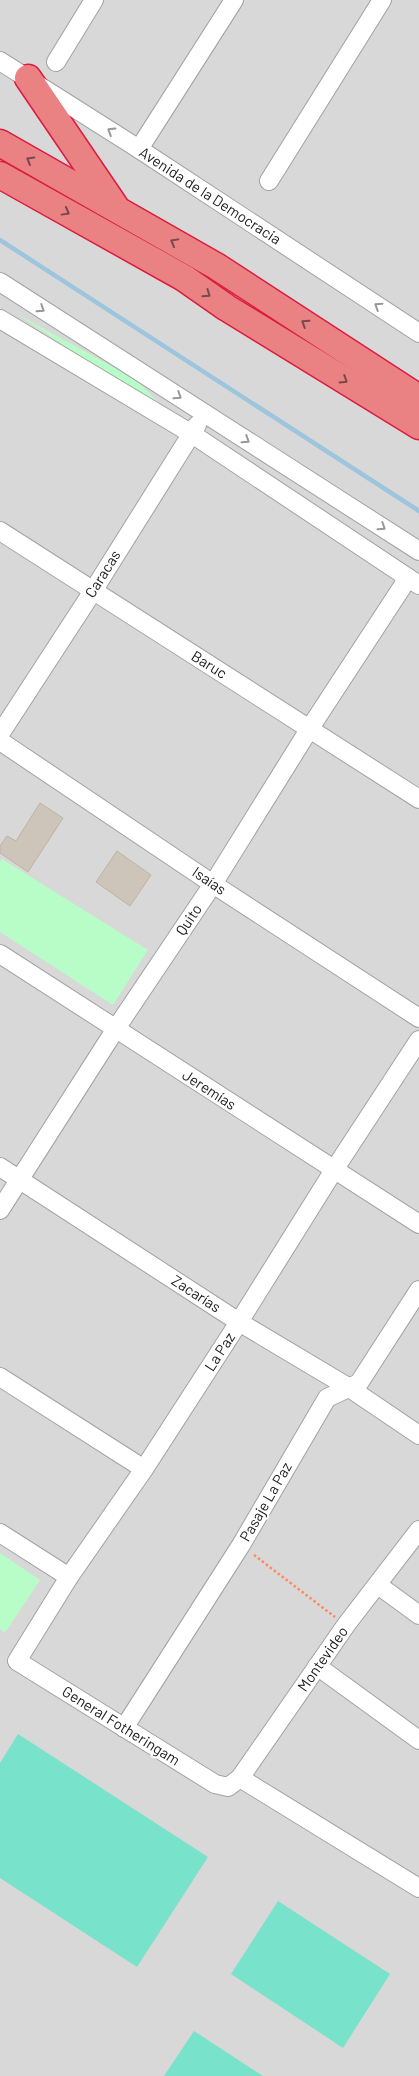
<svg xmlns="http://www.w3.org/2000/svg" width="419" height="2076" viewBox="0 0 419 2076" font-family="Barlow,sans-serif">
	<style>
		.residential { fill: #d9d8d8 }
		.park { fill: #b8fcc8 }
		.pitch { fill: #78e2ca }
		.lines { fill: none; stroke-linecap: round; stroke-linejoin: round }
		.stream { stroke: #9dc5de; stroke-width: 4.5 }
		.building { fill: #cdc5b9; stroke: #bfb3a1 }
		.minor-casing { stroke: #a2a2a2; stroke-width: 20 }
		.highway-casing { stroke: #dd1b3e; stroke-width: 29 }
		.path { stroke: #ff895f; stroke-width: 2.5; stroke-dasharray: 2.5 2.5; stroke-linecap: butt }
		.minor { stroke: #fff; stroke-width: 18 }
		.highway { stroke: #ea8284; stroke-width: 26 }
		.oneway { stroke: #989898 }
		.oneway2 { stroke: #78494a }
		.labels { text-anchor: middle; stroke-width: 4.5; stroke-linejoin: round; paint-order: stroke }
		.street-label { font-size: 15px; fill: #1b1b1b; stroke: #fff }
	</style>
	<rect width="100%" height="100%" fill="#edebdf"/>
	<rect class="residential" x="0" y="0" width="419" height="2076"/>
	<g class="park">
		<path d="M17 314 135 379 178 422Z"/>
		<path d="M2 859 148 950 113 1005 0 932V862Z"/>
		<path d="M0 1553 40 1580 5 1633 0 1629Z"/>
	</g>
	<g class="pitch">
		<path d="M18 1734 208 1857 137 1967 0 1878V1763Z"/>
		<path d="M278 1901 390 1974 343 2048 231 1974Z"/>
		<path d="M194 2031 263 2076H164Z"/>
	</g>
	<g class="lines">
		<path class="stream" d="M0 240 419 511"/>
	</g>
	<g class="building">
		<path d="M40 803 63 818 28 872 0 853V846L7 836 16 841Z"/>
		<path d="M117 851 151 875 130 906 96 882Z"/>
	</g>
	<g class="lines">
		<g class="minor-casing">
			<g id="minor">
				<path d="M0 61 139 149 419 333"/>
				<path d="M56 62 94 0"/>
				<path d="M139 149 234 0"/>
				<path d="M269 181 382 0"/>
				<path d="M0 282 419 551"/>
				<path d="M0 319 192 434 419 585"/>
				<path d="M0 531 419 799"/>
				<path d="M0 734 93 591 197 425"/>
				<path d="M0 741 213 884 419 1018"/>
				<path d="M0 954 419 1224"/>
				<path d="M419 1040 334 1170 239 1322 144 1469 69 1577 17 1661 215 1784 228 1787 240 1778 346 1625 419 1530"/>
				<path d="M0 1167 239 1322 348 1387 419 1435"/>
				<path d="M0 1210 115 1030 213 884 310 728 408 578"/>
				<path d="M0 1377 144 1469"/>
				<path d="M0 1533 69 1577"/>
				<path d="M378 1585 419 1615"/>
				<path d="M317 1666 419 1740"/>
				<path d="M124 1728 241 1545 327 1398 359 1383 419 1290"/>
				<path d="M240 1778 419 1888"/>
			</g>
		</g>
		<g class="highway-casing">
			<g id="highway">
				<path d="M28 78 115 206"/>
				<path d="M0 143 216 266 419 398"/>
				<path d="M0 175 184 278 227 308 419 426"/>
			</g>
		</g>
		<path class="path" d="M254 1555 335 1617"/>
		<use href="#minor" class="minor"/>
		<use href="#highway" class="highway"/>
	</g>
	<defs><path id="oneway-chevron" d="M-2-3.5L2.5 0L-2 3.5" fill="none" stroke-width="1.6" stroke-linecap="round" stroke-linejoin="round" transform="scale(1.25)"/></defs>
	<g class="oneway">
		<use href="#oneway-chevron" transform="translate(111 131) rotate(-148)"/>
		<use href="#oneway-chevron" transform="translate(378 306) rotate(-147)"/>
		<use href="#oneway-chevron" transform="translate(41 309) rotate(33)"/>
		<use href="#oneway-chevron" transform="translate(178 396) rotate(33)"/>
		<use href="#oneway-chevron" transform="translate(246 440) rotate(33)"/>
		<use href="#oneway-chevron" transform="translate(382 527) rotate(33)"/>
	</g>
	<g class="oneway2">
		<use href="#oneway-chevron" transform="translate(30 160) rotate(-150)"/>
		<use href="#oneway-chevron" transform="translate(66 212) rotate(29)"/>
		<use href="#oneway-chevron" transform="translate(174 242) rotate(-151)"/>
		<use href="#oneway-chevron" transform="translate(207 294) rotate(35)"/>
		<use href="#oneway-chevron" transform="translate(305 323) rotate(-147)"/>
		<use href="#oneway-chevron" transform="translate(344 380) rotate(32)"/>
	</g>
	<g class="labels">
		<g class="street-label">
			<text transform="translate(210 196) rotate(33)" y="5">Avenida de la Democracia</text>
			<text transform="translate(103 574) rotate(-58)" y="5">Caracas</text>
			<text transform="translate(209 665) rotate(32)" y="5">Baruc</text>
			<text transform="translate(209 881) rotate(34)" y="5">Isaías</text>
			<text transform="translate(189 920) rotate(-56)" y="5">Quito</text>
			<text transform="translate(209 1090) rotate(33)" y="5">Jeremías</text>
			<text transform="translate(196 1294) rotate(33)" y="5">Zacarías</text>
			<text transform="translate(220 1352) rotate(-57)" y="5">La Paz</text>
			<text transform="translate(266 1502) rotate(-60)" y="5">Pasaje La Paz</text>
			<text transform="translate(323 1659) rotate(-55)" y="5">Montevideo</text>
			<text transform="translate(121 1726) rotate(32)" y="5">General Fotheringam</text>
		</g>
	</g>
</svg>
